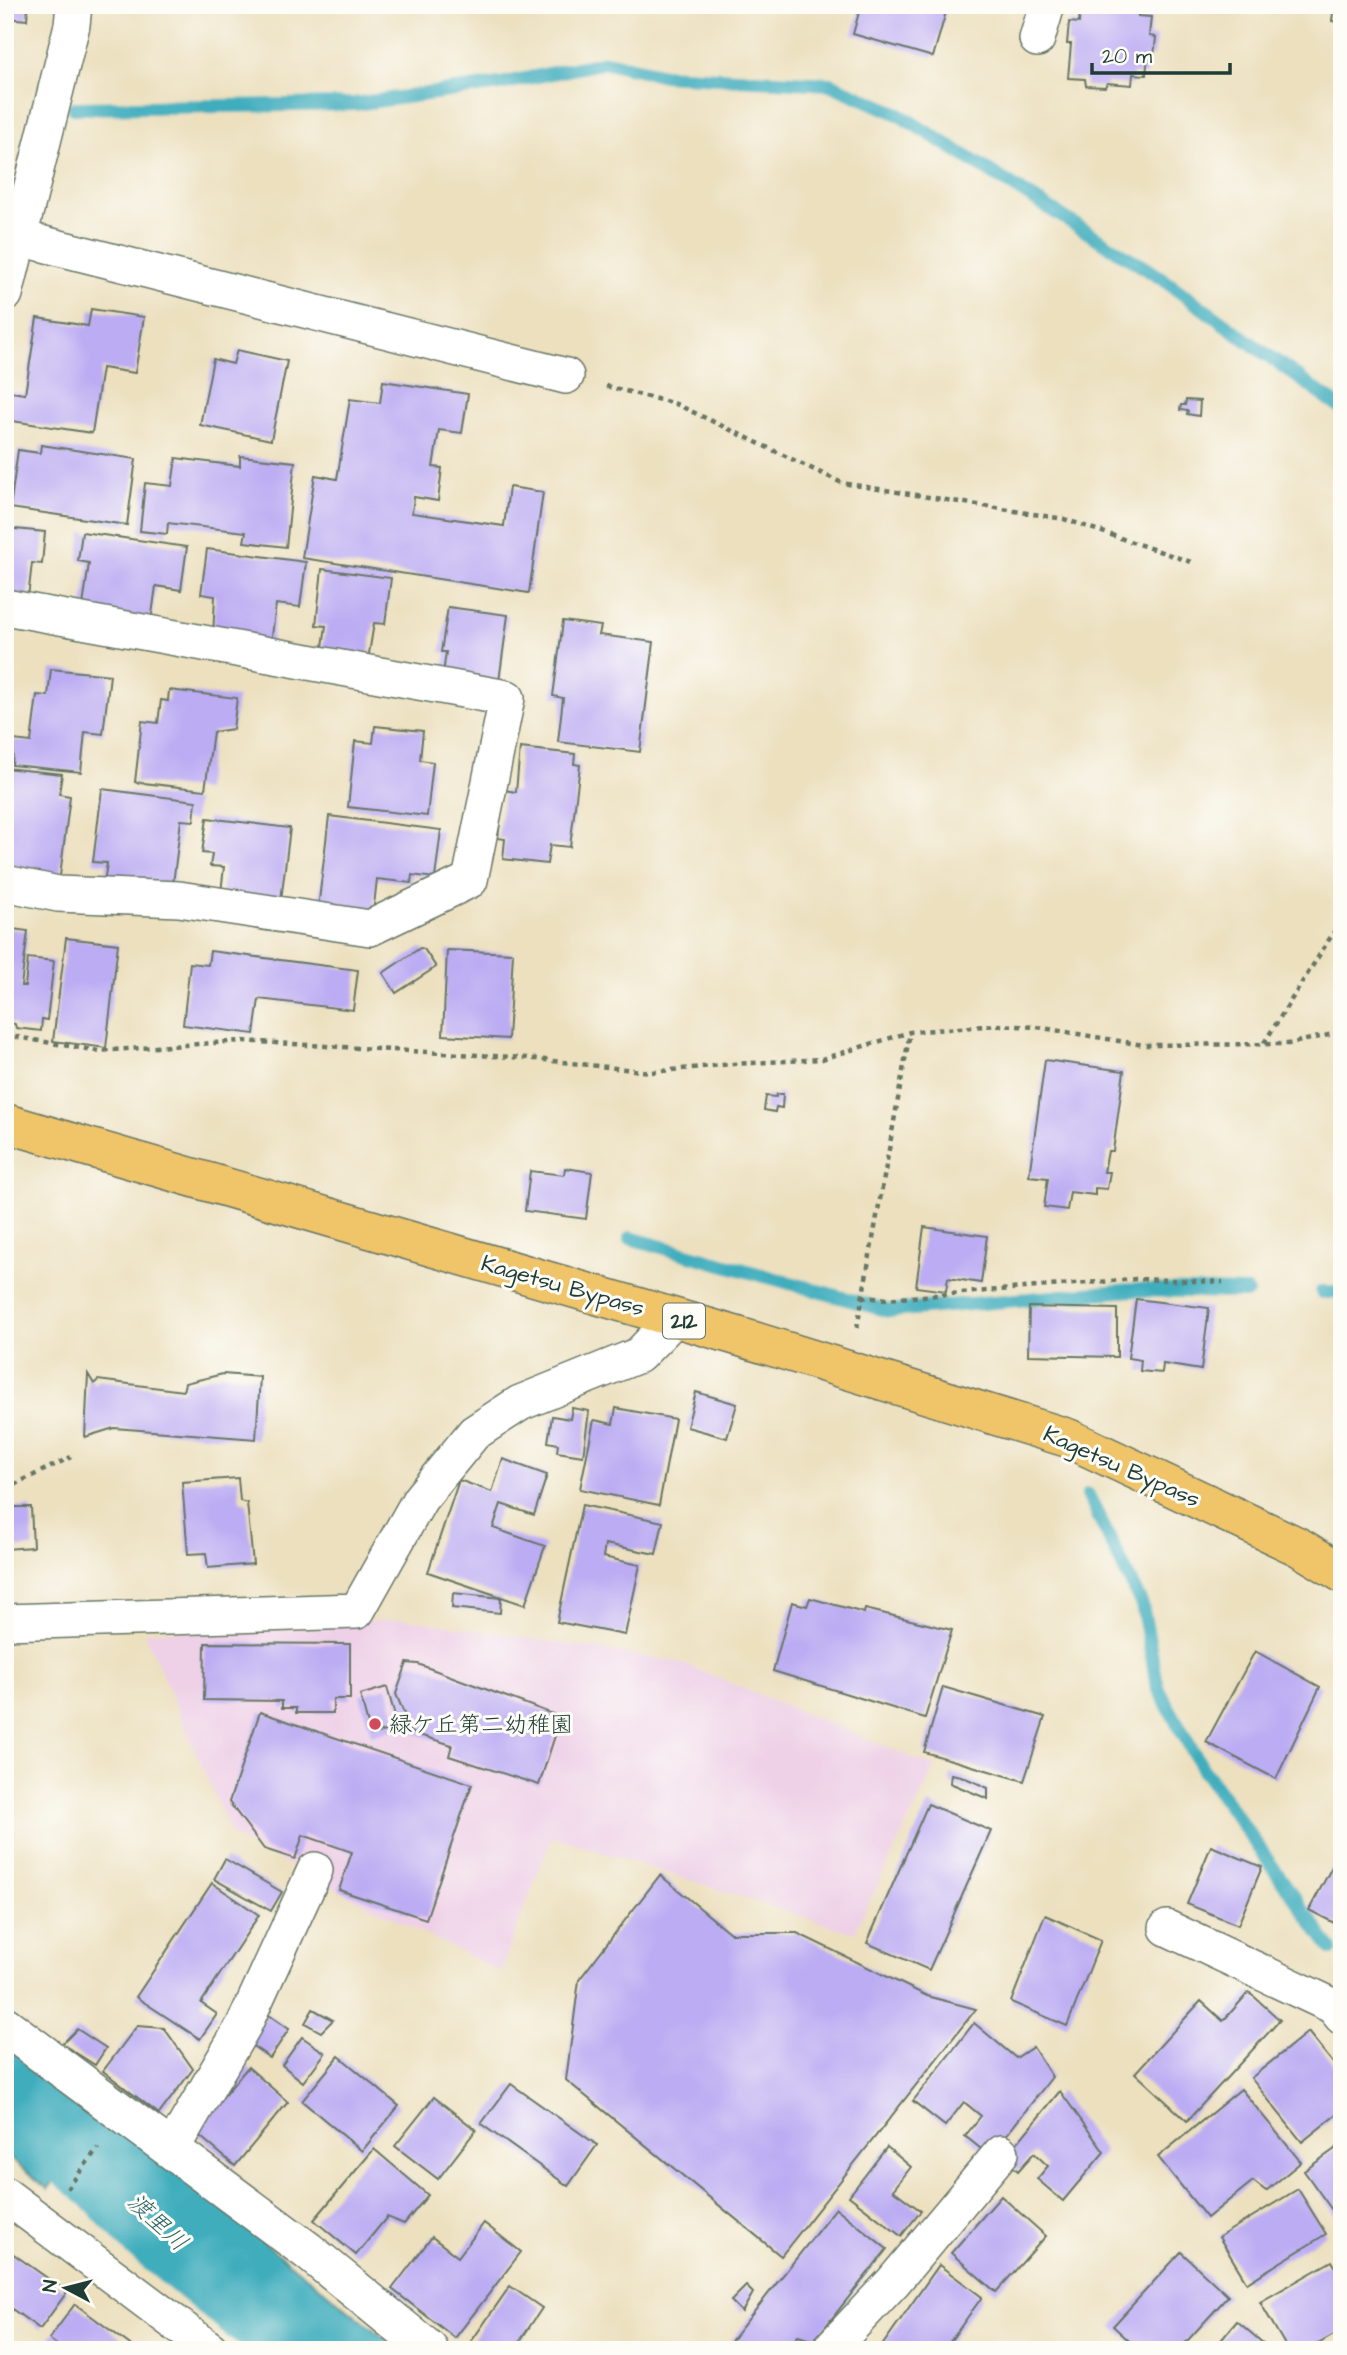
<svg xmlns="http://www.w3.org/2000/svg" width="1347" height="2355" viewBox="0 0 1347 2355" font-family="'Architects Daughter','Klee One',sans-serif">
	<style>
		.built { fill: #eed0e7 }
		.water { fill: #3fadbd; stroke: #2f7578; stroke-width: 2 }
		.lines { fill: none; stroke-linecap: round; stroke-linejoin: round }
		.stream { stroke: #3fadbd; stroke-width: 14 }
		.river { stroke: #3fadbd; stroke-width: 82 }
		.building { fill: #bcacf3 }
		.minor-casing { stroke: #677665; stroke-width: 38 }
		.tertiary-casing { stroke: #677665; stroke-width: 41 }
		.trunk-casing { stroke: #677665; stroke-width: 41 }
		.path { stroke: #677665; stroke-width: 4.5; stroke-dasharray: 5 5; stroke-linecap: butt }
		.minor { stroke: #fff; stroke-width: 35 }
		.tertiary { stroke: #fff; stroke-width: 38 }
		.trunk { stroke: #f0c469; stroke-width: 38 }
		.poi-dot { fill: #d1495b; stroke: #fdfcf7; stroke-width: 2.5 }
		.labels { text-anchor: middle; stroke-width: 6; stroke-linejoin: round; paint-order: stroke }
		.shield { fill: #fdfcf7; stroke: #62766e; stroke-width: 2 }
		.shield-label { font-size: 21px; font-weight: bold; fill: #1f3d34 }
		.street-label { font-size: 23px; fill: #1f3d34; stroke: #fdfcf7 }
		.poi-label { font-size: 23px; fill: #1f3d34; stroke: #fdfcf7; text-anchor: start }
		.water-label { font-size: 24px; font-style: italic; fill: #2a6464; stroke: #fdfcf7 }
	</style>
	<rect width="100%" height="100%" fill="#fdfcf7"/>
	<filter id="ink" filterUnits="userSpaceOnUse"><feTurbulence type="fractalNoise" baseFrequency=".0143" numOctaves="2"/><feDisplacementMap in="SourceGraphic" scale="14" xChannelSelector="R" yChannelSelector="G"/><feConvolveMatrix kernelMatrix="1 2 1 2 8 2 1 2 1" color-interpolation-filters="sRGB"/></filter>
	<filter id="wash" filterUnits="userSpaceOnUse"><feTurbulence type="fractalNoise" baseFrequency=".00686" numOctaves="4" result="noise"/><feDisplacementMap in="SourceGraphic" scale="28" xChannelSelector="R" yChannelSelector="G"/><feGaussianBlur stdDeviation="1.57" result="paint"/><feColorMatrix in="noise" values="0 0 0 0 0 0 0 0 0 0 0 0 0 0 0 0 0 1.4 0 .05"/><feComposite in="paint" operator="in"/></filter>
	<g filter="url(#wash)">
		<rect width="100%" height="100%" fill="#ece0bf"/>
		<path class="built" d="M406 1619 679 1662 935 1767 854 1933 552 1836 500 1972 232 1836 144 1632Z"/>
		<g class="water">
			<path d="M5 2045 106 2116 48 2189 5 2154Z"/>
			<path d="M129 2135 399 2350H276L83 2200Z"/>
		</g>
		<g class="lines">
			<g class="stream">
				<path d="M74 108 354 104 500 84 606 62 664 75 830 84 896 113 1161 278 1342 409"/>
				<path d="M630 1238 889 1311 1132 1290 1247 1292"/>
				<path d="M1322 1292H1342"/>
				<path d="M1088 1495 1142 1605 1158 1688 1202 1768 1331 1949"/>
			</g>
			<path class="river" d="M5 2090 109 2175 155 2225 254 2306 313 2350"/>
		</g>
		<g id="blocks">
			<g class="building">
				<path d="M5 5H28L27 20 5 18Z"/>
				<path d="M861 5H948L933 57 853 34Z"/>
				<path d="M1087 5H1124L1123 10 1138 11V16L1151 17 1149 36 1156 37 1154 56H1148L1146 75 1133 74 1132 85 1107 83 1105 87 1086 86 1085 79 1068 78 1071 44H1067L1069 22 1079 23 1080 10Z"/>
				<path d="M1252 5H1278L1277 13 1251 10Z"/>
				<path d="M1334 5H1342V23L1332 21Z"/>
				<path d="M91 309 144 317 135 373 102 368 92 433 5 420V391L25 394 37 318 88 326Z"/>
				<path d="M237 350 287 361 271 440 200 425 213 359 233 364Z"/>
				<path d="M383 381 468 394 462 433 439 430 433 467 442 468 438 501 414 497 412 513 504 526 509 487 543 492 529 593 302 558 315 475 337 479 350 399 380 403Z"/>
				<path d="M1186 400 1200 401 1199 416 1187 414 1188 411 1180 410 1181 405H1185Z"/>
				<path d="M41 445 136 459 127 525 10 508 18 450 40 453Z"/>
				<path d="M240 456 295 462 286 547 244 542 246 532 168 523 167 534 140 531 145 483 172 486 176 458 240 466Z"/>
				<path d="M5 528 45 532 42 564 32 563 27 606 5 604Z"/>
				<path d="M82 532 187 547 181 590 156 586 150 629 81 620 89 563 78 561Z"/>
				<path d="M207 549 306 562 300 607 276 604 271 644 213 637 215 596 201 594Z"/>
				<path d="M322 569 391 578 385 624 374 623 367 666 321 660 326 626 316 625Z"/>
				<path d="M448 607 508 615 498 689 442 682 446 652H441Z"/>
				<path d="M563 621 601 626 599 635 654 642 640 752 558 742 563 698 553 696Z"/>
				<path d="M51 669 110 675 103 734 85 732 81 772 12 765 14 740 31 742 37 695 48 696Z"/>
				<path d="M169 690 237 698 233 729 213 732 205 790 135 782 142 721 158 723 161 700 168 701Z"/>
				<path d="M375 726 423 731 420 760 433 762 427 816 348 807 355 741 373 743Z"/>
				<path d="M520 748 575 754 574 764 580 765 570 847 550 845 547 864 503 859 505 839 498 838 504 790 516 792Z"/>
				<path d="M5 768 62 774 59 794 70 796 59 884 5 870 8 831 5 830Z"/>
				<path d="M102 789 196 801 194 821 181 820 172 892 104 883 107 863 93 862Z"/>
				<path d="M329 816 441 830 435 878 412 875 411 883 377 879 372 923 318 909Z"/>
				<path d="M207 818 290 828 280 908 220 901 224 867 210 866 212 854 202 853Z"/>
				<path d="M5 928 28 931 21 986H25L28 958 54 961 47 1020 42 1019 41 1031 16 1028 15 1024 5 1022Z"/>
				<path d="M66 938 118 944 106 1048 53 1041Z"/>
				<path d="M420 948 424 949 436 967 396 993 383 973Z"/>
				<path d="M447 950 513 953 508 1039 443 1035Z"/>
				<path d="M210 951 358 970 353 1010 259 999 254 1034 183 1025 190 963 208 965Z"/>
				<path d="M1045 1060 1124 1071 1113 1151H1108L1104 1172H1110L1107 1189 1095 1188V1195L1070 1192 1067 1210 1044 1207 1048 1178 1029 1176Z"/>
				<path d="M777 1094H783L782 1108 776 1107 775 1112 764 1110 766 1096 776 1097Z"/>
				<path d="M565 1168 592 1172 586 1219 525 1211 530 1171 564 1175Z"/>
				<path d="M924 1227 987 1236 981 1283 948 1278 946 1291 916 1287Z"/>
				<path d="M1136 1299 1209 1308 1201 1370 1163 1364 1162 1373 1140 1371 1141 1360 1128 1358Z"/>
				<path d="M1029 1307 1117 1309V1357L1028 1355Z"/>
				<path d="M88 1374 94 1384 98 1380 183 1391 185 1383 223 1374 260 1377 256 1439 114 1428 85 1437Z"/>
				<path d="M696 1392 737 1404 727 1438 687 1427Z"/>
				<path d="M572 1408 589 1411 583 1456 557 1452 558 1444 548 1442 552 1416 570 1419Z"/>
				<path d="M616 1408 675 1419 659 1505 580 1489 594 1420 613 1424Z"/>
				<path d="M503 1459 547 1475 534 1515 501 1504 493 1528 545 1546 525 1605 428 1572 459 1480 492 1492Z"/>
				<path d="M238 1478 240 1501 247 1503 253 1564 208 1568 206 1553 188 1554 182 1482Z"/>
				<path d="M582 1505 663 1522 656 1554 605 1544 603 1557 640 1565 625 1635 557 1622Z"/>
				<path d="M5 1507H31L33 1547 5 1549Z"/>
				<path d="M453 1593 501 1598 500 1613 452 1608Z"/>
				<path d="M810 1598 864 1613 865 1609 952 1630 925 1718 773 1671 792 1602 807 1606Z"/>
				<path d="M205 1643 350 1644V1699H333V1713H296V1708H282V1701L204 1700Z"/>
				<path d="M1255 1651 1320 1687 1276 1779 1206 1742Z"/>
				<path d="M407 1663 418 1664 561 1717 539 1785 449 1756 452 1745 412 1733 396 1694Z"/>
				<path d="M387 1687 398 1727 371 1735 360 1695Z"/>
				<path d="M943 1687 1045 1717 1024 1781 924 1752Z"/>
				<path d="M260 1712 472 1784 426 1919 339 1890 352 1852 303 1835 295 1859 264 1849 229 1802Z"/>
				<path d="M951 1774 961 1776 988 1788V1799L950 1783Z"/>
				<path d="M928 1804 991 1831 929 1970 867 1943Z"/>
				<path d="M1211 1846 1262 1867 1238 1925 1187 1904Z"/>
				<path d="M1342 1848V1927L1309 1910Z"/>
				<path d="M225 1859 282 1892 271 1911 214 1879Z"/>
				<path d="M660 1875 730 1933H797L927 1996 976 2009 781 2256 566 2080 579 1980Z"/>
				<path d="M212 1883 259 1915 201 2003 217 2014 200 2039 136 1997Z"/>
				<path d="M1045 1915 1101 1940 1067 2026 1011 2002Z"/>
				<path d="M1249 1992 1280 2020 1187 2121 1135 2073 1201 2001 1223 2021Z"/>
				<path d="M313 2009 333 2020 321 2032 305 2023Z"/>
				<path d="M266 2013 289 2029 270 2058 247 2042Z"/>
				<path d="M974 2023 1016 2058 1033 2047 1052 2077 990 2156 965 2136 981 2116 964 2102 945 2126 913 2101Z"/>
				<path d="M137 2026 164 2028 193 2069 159 2114 103 2071Z"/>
				<path d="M77 2029 106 2048 95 2065 62 2044Z"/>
				<path d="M1308 2032 1342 2074V2110L1302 2142 1251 2078Z"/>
				<path d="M302 2037 325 2053 303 2082 282 2065Z"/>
				<path d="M339 2056 399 2106 362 2151 302 2101Z"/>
				<path d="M248 2067 288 2102 235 2166 194 2131Z"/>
				<path d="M511 2084 597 2145 568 2186 481 2124Z"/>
				<path d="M1241 2089 1301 2162 1266 2191 1253 2181 1207 2218 1158 2157Z"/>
				<path d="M1060 2091 1104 2152 1063 2201 1037 2179 1048 2166 1034 2153 1018 2171 1004 2159Z"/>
				<path d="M434 2097 476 2130 438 2179 395 2146Z"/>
				<path d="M1342 2144V2224L1304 2171Z"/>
				<path d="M887 2147 911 2167 893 2190 921 2211 901 2236 849 2196Z"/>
				<path d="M374 2149 428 2195 404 2224 387 2217 356 2255 314 2220Z"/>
				<path d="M1298 2189 1326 2234 1247 2283 1219 2237Z"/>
				<path d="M1001 2196 1046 2236 996 2292 951 2253Z"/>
				<path d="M836 2208 887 2249 814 2341 798 2336 787 2350H724Z"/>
				<path d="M484 2223 521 2252 455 2338 392 2289 432 2237 458 2257Z"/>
				<path d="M5 2248 67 2292 40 2329 5 2304Z"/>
				<path d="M1181 2252 1228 2296 1179 2350H1139L1113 2326Z"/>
				<path d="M1332 2261 1342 2278V2330L1308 2350H1288L1260 2302Z"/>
				<path d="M939 2265 982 2297 944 2350H879Z"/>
				<path d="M510 2286 542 2308 514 2350H483L471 2342Z"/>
				<path d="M746 2286 753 2293 742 2312 731 2301Z"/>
				<path d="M75 2304 137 2350H63L49 2339Z"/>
				<path d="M1237 2321 1271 2350H1213Z"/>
			</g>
		</g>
	</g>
	<g filter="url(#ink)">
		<use href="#blocks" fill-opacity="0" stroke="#677665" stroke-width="2"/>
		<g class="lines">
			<g class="minor-casing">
				<g id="minor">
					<path d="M1037 39 1047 5"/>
					<path d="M20 238 566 376"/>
					<path d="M5 294 72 25 74 5"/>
					<path d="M5 607 507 698 470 880 370 928 179 899 58 894 5 883"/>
					<path d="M5 1622 357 1611 420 1499 474 1433 520 1403 639 1355 675 1318"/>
					<path d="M1167 1928 1333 2006 1342 2017"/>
					<path d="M171 2150 244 2025 315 1870"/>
					<path d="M5 2195 211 2350"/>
					<path d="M829 2350 893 2282 1001 2153"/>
				</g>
			</g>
			<g class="tertiary-casing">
				<path id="tertiary" d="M5 2026 308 2251 429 2350"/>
			</g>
			<g class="trunk-casing">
				<path id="trunk" d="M5 1123 734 1335 1068 1438 1299 1547 1342 1573"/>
			</g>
			<g class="path">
				<path d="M606 386 676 404 842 483 1064 519 1191 562"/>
				<path d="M5 1035 98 1051 242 1041 527 1058 651 1072 733 1064 822 1059 910 1032 997 1025 1037 1027 1143 1045 1288 1044 1342 1032"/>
				<path d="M1264 1043 1342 919"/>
				<path d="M862 1297 887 1299 1136 1279 1223 1282"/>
				<path d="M857 1328 910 1032"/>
				<path d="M5 1489 71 1457"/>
				<path d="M67 2189 98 2148"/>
			</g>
			<use href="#minor" class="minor"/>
			<use href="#tertiary" class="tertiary"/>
			<use href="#trunk" class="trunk"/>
		</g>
	</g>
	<circle class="poi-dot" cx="375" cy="1724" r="7"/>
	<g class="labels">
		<rect class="shield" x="663" y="1303.5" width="42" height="35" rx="5"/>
		<g class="shield-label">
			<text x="684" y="1328">212</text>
		</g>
		<g class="street-label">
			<text transform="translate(563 1285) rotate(16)" y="8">Kagetsu Bypass</text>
			<text transform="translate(1122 1466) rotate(24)" y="8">Kagetsu Bypass</text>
		</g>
		<g class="poi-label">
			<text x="389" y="1732">緑ケ丘第二幼稚園</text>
		</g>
		<g class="water-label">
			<text transform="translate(158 2222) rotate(43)" y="8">渡里川</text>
		</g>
	</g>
	<rect width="1347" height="2355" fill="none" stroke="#fdfcf7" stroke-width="28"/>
	<g transform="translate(66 2288) rotate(277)" stroke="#fdfcf7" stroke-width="5" paint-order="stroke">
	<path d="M0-5L12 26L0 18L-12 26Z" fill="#1f3d34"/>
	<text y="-10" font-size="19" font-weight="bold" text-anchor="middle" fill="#1f3d34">N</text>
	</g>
	<path d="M1092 63v10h138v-10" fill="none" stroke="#1f3d34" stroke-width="3.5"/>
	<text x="1102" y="63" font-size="21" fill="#1f3d34" stroke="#fdfcf7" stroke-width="5" paint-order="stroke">20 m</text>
</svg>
